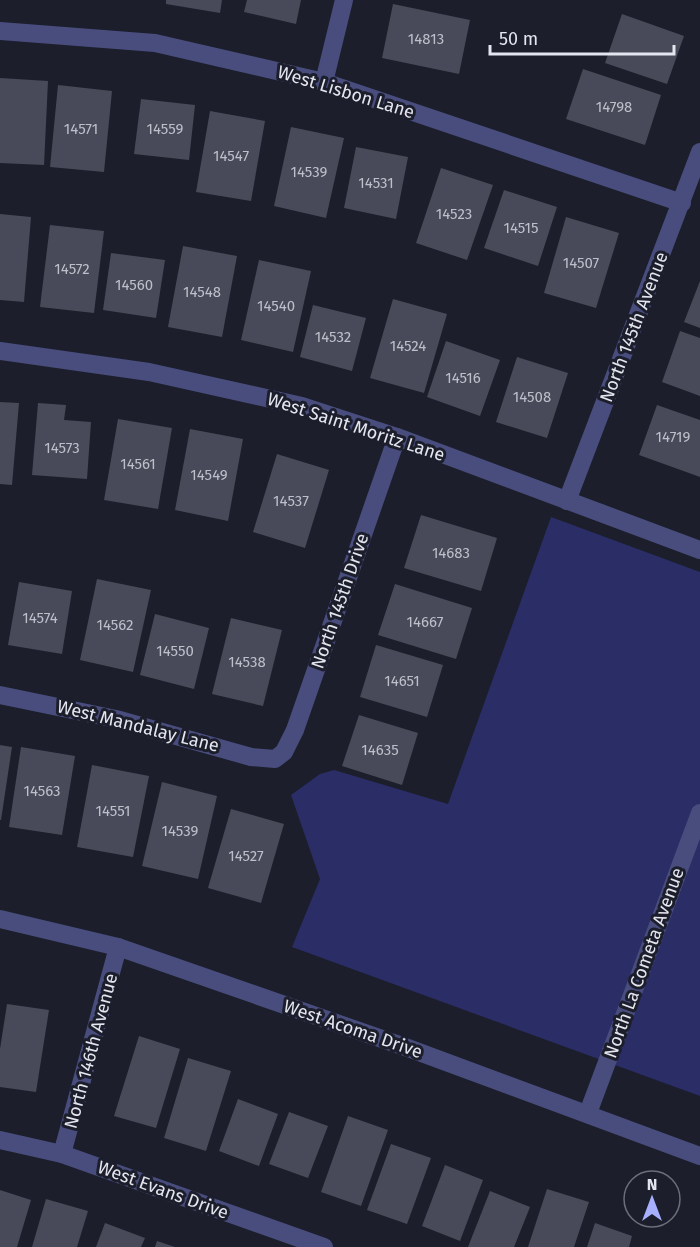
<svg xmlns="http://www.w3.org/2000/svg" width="700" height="1247" viewBox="0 0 700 1247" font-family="'Fira Sans',sans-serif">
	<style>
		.green { fill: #2b2d66 }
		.building { fill: #484a59 }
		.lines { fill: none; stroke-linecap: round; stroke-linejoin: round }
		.minor { stroke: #484d7d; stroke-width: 18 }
		.tertiary { stroke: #484d7d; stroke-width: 18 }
		.labels { text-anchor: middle; stroke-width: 6; stroke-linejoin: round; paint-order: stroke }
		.number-label { font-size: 15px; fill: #bdbfca }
		.street-label { font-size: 18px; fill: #e4e6ef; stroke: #1c1e2b }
	</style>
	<rect width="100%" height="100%" fill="#1c1e2b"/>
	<path class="green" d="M551 517 700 572V1096L292 947 320 879 291 795 320 774 334 770 448 804Z"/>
	<g class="building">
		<path d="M166 0H222L220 13 166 4Z"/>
		<path d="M247 0H301L296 24 244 12Z"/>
		<path d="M393 4 470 20 459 74 382 58Z"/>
		<path d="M622 14 684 36 667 84 605 63Z"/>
		<path d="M583 69 661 95 645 145 566 119Z"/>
		<path d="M0 78 48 81 44 165 0 163Z"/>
		<path d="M58 85 112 91 104 172 50 167Z"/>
		<path d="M141 99 195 105 189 160 134 154Z"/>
		<path d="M210 111 265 121 251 201 196 192Z"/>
		<path d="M291 127 344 138 326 218 274 206Z"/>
		<path d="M356 147 408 157 396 219 344 208Z"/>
		<path d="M441 168 493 185 467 260 416 243Z"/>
		<path d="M504 190 557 207 538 266 484 248Z"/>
		<path d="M0 214 31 217 24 302 0 300Z"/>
		<path d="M566 217 619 233 596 308 544 293Z"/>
		<path d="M50 225 104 231 94 313 40 307Z"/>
		<path d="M183 246 237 256 222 337 168 327Z"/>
		<path d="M111 253 165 260 156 318 103 310Z"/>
		<path d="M259 260 311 271 293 352 241 340Z"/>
		<path d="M700 281V328L684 322Z"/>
		<path d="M393 299 447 314 424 393 370 378Z"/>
		<path d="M313 305 366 318 352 371 300 357Z"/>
		<path d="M680 331 700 338V396L662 382Z"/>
		<path d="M446 341 500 360 480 416 427 397Z"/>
		<path d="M517 357 568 373 547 438 496 422Z"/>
		<path d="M0 402 19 403 12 485 0 484Z"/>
		<path d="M38 403 66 405 64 420 91 422 87 479 32 475Z"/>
		<path d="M657 405 700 420V477L639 455Z"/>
		<path d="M118 419 172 428 158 509 104 500Z"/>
		<path d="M190 429 243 439 228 521 175 510Z"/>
		<path d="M277 454 329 470 305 548 253 532Z"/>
		<path d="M421 515 497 538 481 591 404 568Z"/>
		<path d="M97 579 151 590 133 672 80 660Z"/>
		<path d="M19 582 72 591 62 654 8 645Z"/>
		<path d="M395 584 472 608 456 659 378 635Z"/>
		<path d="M155 614 209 628 194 689 140 675Z"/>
		<path d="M231 618 282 630 263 706 212 694Z"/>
		<path d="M376 645 443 665 427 717 360 697Z"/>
		<path d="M359 715 418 733 402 785 342 766Z"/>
		<path d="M0 745 12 747 1 820H0Z"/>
		<path d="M21 747 75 756 62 835 9 827Z"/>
		<path d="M92 765 149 776 133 857 77 847Z"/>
		<path d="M162 782 217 796 198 879 142 866Z"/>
		<path d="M231 809 284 824 261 903 208 888Z"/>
		<path d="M7 1004 49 1010 36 1092 0 1087V1049Z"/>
		<path d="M139 1036 180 1049 156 1128 114 1116Z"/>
		<path d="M188 1058 231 1071 206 1151 164 1138Z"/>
		<path d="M238 1099 278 1114 259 1166 219 1151Z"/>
		<path d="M289 1112 328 1126 308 1178 269 1164Z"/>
		<path d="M348 1116 388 1130 361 1206 321 1192Z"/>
		<path d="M391 1144 431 1158 407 1224 367 1210Z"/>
		<path d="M445 1165 483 1180 460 1241 422 1226Z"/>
		<path d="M547 1189 589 1202 574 1247H528Z"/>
		<path d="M0 1190 31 1200 17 1247H0Z"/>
		<path d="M490 1191 530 1207 514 1247H468Z"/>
		<path d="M46 1199 88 1211 77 1247H32Z"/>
		<path d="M105 1223 145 1238 141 1247H96Z"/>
		<path d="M595 1223 632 1236 629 1247H587Z"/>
		<path d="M157 1241 175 1247H155Z"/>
	</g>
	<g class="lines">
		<g class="minor">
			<path d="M0 31 155 43 324 82 682 203"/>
			<path d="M324 82 344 0"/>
			<path d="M0 351 149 372 302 406 397 437 700 550"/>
			<path d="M567 501 700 152"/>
			<path d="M0 695 116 719 251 757 275 759 284 752 295 730 397 437"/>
			<path d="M0 1140 62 1154 324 1247"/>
			<path d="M62 1154 118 947"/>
		</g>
		<g class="tertiary">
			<path d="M0 919 118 947 408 1048 700 1156"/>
			<path d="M588 1113 700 813"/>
		</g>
	</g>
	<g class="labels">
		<g class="number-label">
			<text x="426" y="44">14813</text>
			<text x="614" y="112">14798</text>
			<text x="81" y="134">14571</text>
			<text x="165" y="134">14559</text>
			<text x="231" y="161">14547</text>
			<text x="309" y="177">14539</text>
			<text x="376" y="188">14531</text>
			<text x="454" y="219">14523</text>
			<text x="521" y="233">14515</text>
			<text x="581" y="268">14507</text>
			<text x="72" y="274">14572</text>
			<text x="134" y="290">14560</text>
			<text x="202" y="297">14548</text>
			<text x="276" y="311">14540</text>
			<text x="333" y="342">14532</text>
			<text x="408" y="351">14524</text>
			<text x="463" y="383">14516</text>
			<text x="532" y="402">14508</text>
			<text x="673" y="442">14719</text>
			<text x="62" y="453">14573</text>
			<text x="138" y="469">14561</text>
			<text x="209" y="480">14549</text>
			<text x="291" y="506">14537</text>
			<text x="451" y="558">14683</text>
			<text x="40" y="623">14574</text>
			<text x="425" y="627">14667</text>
			<text x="115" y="630">14562</text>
			<text x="175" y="656">14550</text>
			<text x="247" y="667">14538</text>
			<text x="402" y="686">14651</text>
			<text x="380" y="755">14635</text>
			<text x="42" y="796">14563</text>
			<text x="113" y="816">14551</text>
			<text x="180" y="836">14539</text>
			<text x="246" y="861">14527</text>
		</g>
		<g class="street-label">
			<text transform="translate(346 92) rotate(17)" y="6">West Lisbon Lane</text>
			<text transform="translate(634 327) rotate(-69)" y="6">North 145th Avenue</text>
			<text transform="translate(356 427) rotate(18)" y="6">West Saint Moritz Lane</text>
			<text transform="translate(340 601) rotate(-71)" y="6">North 145th Drive</text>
			<text transform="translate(138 726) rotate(14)" y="6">West Mandalay Lane</text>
			<text transform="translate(644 963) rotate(-70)" y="6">North La Cometa Avenue</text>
			<text transform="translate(353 1029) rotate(19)" y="6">West Acoma Drive</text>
			<text transform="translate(91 1051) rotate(-75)" y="6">North 146th Avenue</text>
			<text transform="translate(163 1190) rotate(20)" y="6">West Evans Drive</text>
		</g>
	</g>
	<g transform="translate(652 1199)"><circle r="28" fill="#1c1e2b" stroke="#6c6e79" stroke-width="1.5"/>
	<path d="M0-4.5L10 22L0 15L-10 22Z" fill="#a7b0fc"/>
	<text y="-9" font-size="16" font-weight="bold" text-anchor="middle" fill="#e4e6ef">N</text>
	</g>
	<path d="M490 45v9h184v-9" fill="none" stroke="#e4e6ef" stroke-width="3"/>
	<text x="499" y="45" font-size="18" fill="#e4e6ef" stroke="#1c1e2b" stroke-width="4.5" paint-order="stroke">50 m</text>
</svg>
